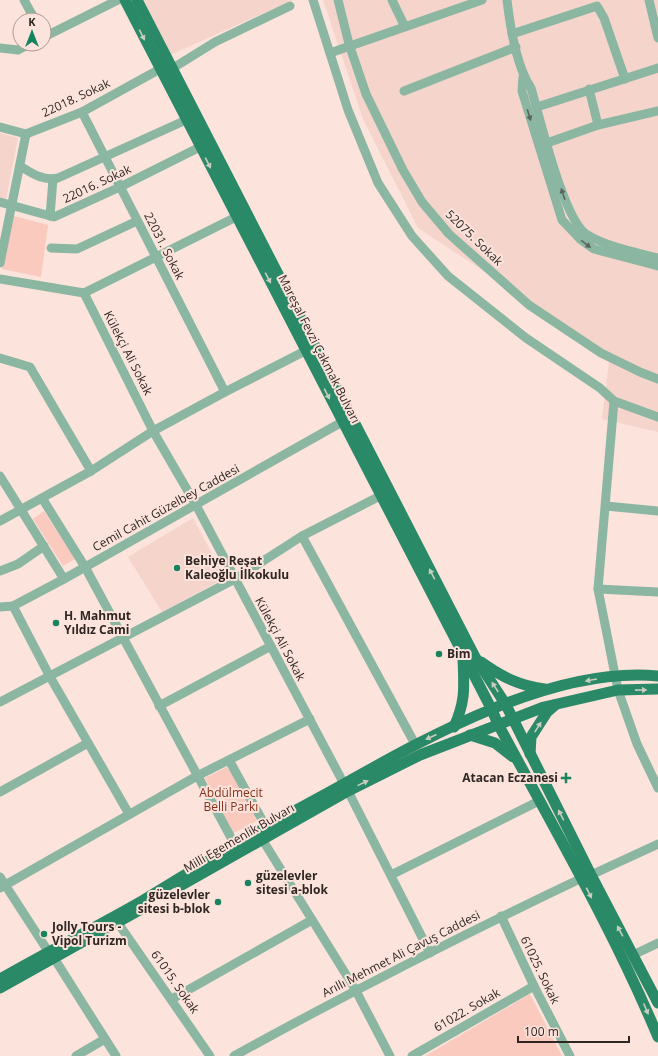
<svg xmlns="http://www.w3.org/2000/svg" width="658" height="1056" viewBox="0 0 658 1056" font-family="'Open Sans',sans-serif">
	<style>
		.built { fill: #f5d4cc }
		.green { fill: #f9cabd }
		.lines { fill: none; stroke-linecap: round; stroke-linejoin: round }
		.minor { stroke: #8bb7a2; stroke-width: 9 }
		.major { stroke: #2a8a67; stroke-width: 11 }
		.oneway { fill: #c8cdbf }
		.oneway2 { fill: #58675c }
		.poi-dot { fill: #18835f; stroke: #fce3dc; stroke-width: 1.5 }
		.labels { text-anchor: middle; stroke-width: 4; stroke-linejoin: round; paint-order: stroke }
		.street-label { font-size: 12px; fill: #2f2623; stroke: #fce3dc }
		.poi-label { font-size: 12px; font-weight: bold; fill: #2f2623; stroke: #fce3dc; text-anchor: start }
		.park-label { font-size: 12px; fill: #87321a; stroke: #fce3dc }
	</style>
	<rect width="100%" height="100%" fill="#fce3dc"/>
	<g class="built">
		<path d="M129 0H293L159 60Z"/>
		<path d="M323 0H658V432L602 419 610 354 418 228 363 119Z"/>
		<path d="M0 133 18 138 6 199 0 197Z"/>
		<path d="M193 518 225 578 162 612 128 557Z"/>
	</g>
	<g class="green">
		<path d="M14 216 48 225 41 277 2 269Z"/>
		<path d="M44 511 75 559 63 566 33 519Z"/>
		<path d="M229 766 257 821 233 833 205 778Z"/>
		<path d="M530 994 562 1056H425Z"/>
	</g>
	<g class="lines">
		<g class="minor">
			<path d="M24 0 35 20"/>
			<path d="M313 0 348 110 378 183 412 236 448 276 526 338 600 388 614 401 658 417"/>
			<path d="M338 0 349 44 366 94 403 170 422 202 449 234 529 305 601 353 640 372 658 379"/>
			<path d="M392 0 405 27"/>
			<path d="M507 0C510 26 517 67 531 88 540 118 563 218 586 234 607 247 634 252 658 258"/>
			<path d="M649 0 658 38"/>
			<path d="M512 34 597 6 604 18 625 79"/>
			<path d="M44 37 118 0"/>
			<path d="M0 48 18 50 29 44"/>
			<path d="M330 53 482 0"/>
			<path d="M173 68 215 42 290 6"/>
			<path d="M523 77 522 91 562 220 580 239 594 249 658 266"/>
			<path d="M589 89 598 125"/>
			<path d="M404 91 516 47"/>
			<path d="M537 107 658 68"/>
			<path d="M82 112 225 392"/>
			<path d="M0 127 26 134 82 112 160 69"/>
			<path d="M547 143 598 125 658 111"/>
			<path d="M20 166C33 174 43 181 58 178L186 120"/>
			<path d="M0 202 54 217 120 187 200 147"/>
			<path d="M50 216 53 179"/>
			<path d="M51 248 77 249 137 221"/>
			<path d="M0 263 26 134"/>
			<path d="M0 279 84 293 236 217"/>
			<path d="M84 293 153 431 196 505 344 784"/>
			<path d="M0 358 30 367 91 471"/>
			<path d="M614 401 598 589 618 690 637 744 658 788"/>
			<path d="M0 476 64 579"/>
			<path d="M42 498 85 567 235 845"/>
			<path d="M606 506 658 511"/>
			<path d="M0 521 91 471 153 431 225 392 305 351"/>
			<path d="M302 536 415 744"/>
			<path d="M0 571 18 564 44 546"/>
			<path d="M598 589 658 592"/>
			<path d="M13 606 49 675 129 814"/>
			<path d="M0 607 13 606 64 579 342 422"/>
			<path d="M0 702 235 579 302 536 380 496"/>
			<path d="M159 706 271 646"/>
			<path d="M229 760 266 827"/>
			<path d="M348 791 430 953"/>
			<path d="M0 792 88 743"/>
			<path d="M262 839 355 989 390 1056"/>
			<path d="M391 875 539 801"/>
			<path d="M591 875 658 844"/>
			<path d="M0 877 48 951"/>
			<path d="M0 888 197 776 310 719"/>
			<path d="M501 916 534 986 570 1056"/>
			<path d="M118 923 210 1056"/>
			<path d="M633 955 658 943"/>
			<path d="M54 958 116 1056"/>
			<path d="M172 999 312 920"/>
			<path d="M76 1056 105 1039"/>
			<path d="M234 1056C348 993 464 934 582 878"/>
			<path d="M412 1056 534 986"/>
		</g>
		<g class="major">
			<path d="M125 0 492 710 498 724C553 827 613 929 658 1037"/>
			<path d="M137 0 475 657 506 705 591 875 658 1003"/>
			<path d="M481 662C502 677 520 686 545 689"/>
			<path d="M454 727C466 700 464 687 463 658"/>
			<path d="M470 735 495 743 513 757"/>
			<path d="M530 754 531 737 547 712 555 705"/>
			<path d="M180 886 348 791 420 755 544 707 618 690 658 689"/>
			<path d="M0 979C47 952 95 928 142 901 172 883 202 864 233 846 269 824 306 805 342 785 431 735 554 666 658 676"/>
			<path d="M0 988 145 907"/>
		</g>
	</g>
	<defs><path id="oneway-solid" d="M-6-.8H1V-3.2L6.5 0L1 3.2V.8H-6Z"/></defs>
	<g class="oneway">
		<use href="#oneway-solid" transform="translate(142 35) rotate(63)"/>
		<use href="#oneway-solid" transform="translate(208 163) rotate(63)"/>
		<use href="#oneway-solid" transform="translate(268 278) rotate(63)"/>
		<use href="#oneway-solid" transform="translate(327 394) rotate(63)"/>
		<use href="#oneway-solid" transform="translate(432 574) rotate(-117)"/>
		<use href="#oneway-solid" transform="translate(591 680) rotate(170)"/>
		<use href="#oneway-solid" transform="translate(495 687) rotate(-123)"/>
		<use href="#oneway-solid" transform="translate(641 690) rotate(-1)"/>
		<use href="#oneway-solid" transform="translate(538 727) rotate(-58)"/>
		<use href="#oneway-solid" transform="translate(431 737) rotate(156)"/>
		<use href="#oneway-solid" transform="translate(363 783) rotate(-26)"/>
		<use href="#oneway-solid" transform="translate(561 815) rotate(-117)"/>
		<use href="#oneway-solid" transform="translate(589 893) rotate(63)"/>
		<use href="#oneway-solid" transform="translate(620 931) rotate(-118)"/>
		<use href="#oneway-solid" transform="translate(646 1009) rotate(67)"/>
	</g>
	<g class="oneway2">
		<use href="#oneway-solid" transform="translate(529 115) rotate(73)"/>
		<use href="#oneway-solid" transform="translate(563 194) rotate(-109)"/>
		<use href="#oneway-solid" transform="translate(586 244) rotate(37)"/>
	</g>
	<g class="poi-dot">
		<circle cx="177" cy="568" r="4"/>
		<circle cx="56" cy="623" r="4"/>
		<circle cx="439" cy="654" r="4"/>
		<path d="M564 772h4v4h4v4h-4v4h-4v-4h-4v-4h4z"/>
		<circle cx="248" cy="883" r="4"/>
		<circle cx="218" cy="902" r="4"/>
		<circle cx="44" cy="934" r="4"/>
	</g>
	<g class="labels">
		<g class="street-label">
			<text transform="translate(76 98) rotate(-25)" y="4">22018. Sokak</text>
			<text transform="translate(97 184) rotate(-25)" y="4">22016. Sokak</text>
			<text transform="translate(474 238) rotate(44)" y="4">52075. Sokak</text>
			<text transform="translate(164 246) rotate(63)" y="4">22031. Sokak</text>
			<text transform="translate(319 349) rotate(63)" y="4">Mareşal Fevzi Çakmak Bulvarı</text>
			<text transform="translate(128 353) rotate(63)" y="4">Külekçi Ali Sokak</text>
			<text transform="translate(166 508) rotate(-29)" y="4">Cemil Cahit Güzelbey Caddesi</text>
			<text transform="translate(280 639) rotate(62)" y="4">Külekçi Ali Sokak</text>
			<text transform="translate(239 838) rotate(-30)" y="4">Milli Egemenlik Bulvarı</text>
			<text transform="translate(401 954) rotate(-27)" y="4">Arıllı Mehmet Ali Çavuş Caddesi</text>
			<text transform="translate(540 970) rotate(64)" y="4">61025. Sokak</text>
			<text transform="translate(175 982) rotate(55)" y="4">61015. Sokak</text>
			<text transform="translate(467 1010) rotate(-30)" y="4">61022. Sokak</text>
		</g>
		<g class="poi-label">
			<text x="185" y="565">Behiye Reşat<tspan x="185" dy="14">Kaleoğlu İlkokulu</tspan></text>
			<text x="64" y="620">H. Mahmut<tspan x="64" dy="14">Yıldız Cami</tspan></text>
			<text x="447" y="658">Bim</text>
			<text x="558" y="782" text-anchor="end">Atacan Eczanesi</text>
			<text x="256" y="880">güzelevler<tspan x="256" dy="14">sitesi a-blok</tspan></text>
			<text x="210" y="899" text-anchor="end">güzelevler<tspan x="210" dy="14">sitesi b-blok</tspan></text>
			<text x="52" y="931">Jolly Tours -<tspan x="52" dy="14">Vipol Turizm</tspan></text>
		</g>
		<g class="park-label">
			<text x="231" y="797">Abdülmecit<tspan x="231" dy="14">Belli Parkı</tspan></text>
		</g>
	</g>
	<g transform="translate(32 32)"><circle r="19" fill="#fce3dc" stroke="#aa9792"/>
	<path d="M0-3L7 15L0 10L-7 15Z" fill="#18835f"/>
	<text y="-6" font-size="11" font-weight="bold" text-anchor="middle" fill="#2f2623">K</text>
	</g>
	<path d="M518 1036v6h111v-6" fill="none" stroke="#2f2623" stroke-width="2"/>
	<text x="524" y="1036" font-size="12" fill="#2f2623" stroke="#fce3dc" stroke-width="3" paint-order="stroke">100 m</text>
</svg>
